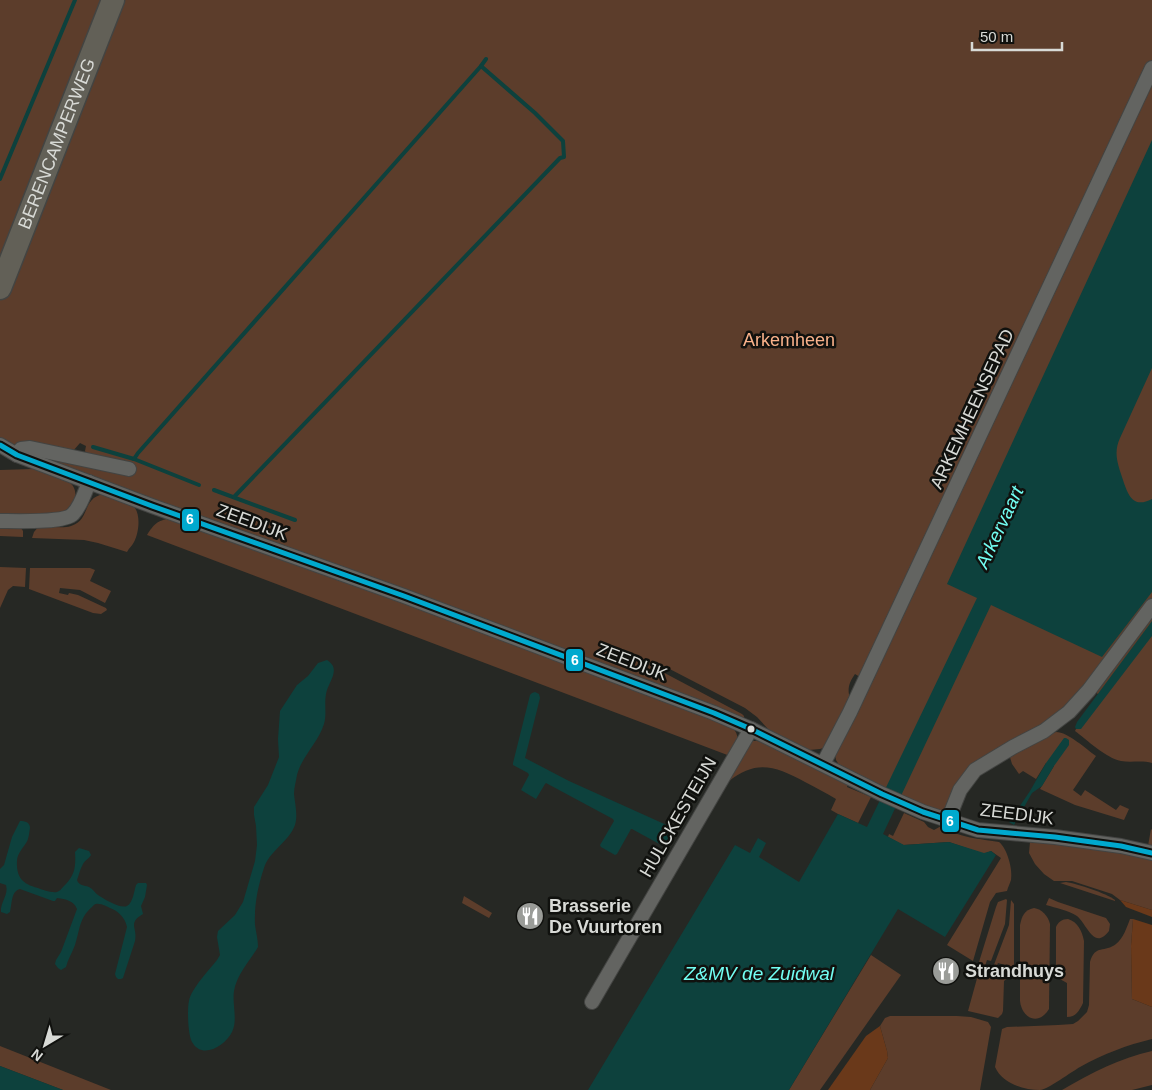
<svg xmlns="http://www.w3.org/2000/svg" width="1152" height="1090" viewBox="0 0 1152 1090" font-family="Helvetica,sans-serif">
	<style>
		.green { fill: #5c3d2b }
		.forest { fill: #6a391a }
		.water { fill: #0d413d }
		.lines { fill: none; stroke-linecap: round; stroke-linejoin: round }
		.stream { stroke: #0d413d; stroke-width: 4 }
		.street-casing { stroke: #434442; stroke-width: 16 }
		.primary-casing { stroke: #434442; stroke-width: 25 }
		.street { stroke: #636461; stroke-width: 14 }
		.primary { stroke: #626057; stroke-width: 22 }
		.bus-1-casing { stroke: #10110e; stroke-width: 9 }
		.bus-1 { stroke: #00a9ce; stroke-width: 5 }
		.bus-dot { fill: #d8dad6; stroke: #10110e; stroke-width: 2 }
		.labels { text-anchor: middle; stroke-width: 5; stroke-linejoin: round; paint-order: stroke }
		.street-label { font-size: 18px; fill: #d8dad6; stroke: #10110e }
		.park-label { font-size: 18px; fill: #f8b18a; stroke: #10110e }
		.poi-label { font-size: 18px; font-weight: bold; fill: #d8dad6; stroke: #10110e; text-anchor: start }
		.water-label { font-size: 19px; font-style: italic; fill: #72fef3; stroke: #10110e }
		.line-badge { stroke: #10110e; stroke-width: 2 }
		.badge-label { font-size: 14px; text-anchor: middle; font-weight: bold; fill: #fff }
	</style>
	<rect width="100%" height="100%" fill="#262824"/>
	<g class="green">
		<path d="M0 0H1152V763C1142 760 1131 763 1121 761 1106 758 1087 740 1075 731L1076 729H1078L1102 697 1087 686 1054 720 990 755 947 806 943 810 938 811 936 809 911 802 839 765 836 760 835 755 868 682 855 674C849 683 847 688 850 699L826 747 820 749 809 750 769 730 757 717 745 708 660 664 657 669 742 714 744 716V718L743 719 33 456 87 455 85 451 86 446 80 443 73 451 9 445 0 439Z"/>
		<path d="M33 469C41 470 48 473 55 475 66 479 78 484 75 499 74 504 70 508 65 511 50 519 18 516 0 516V470Z"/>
		<path d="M104 494C112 497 125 500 131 504 142 511 139 533 134 542 132 546 129 548 127 552L98 543 84 540 32 538 34 532 39 526C49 526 62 529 71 526 91 520 81 498 104 494Z"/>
		<path d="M170 518 178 520 588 671 733 728C742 739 735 745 730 756L147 535C154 524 157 521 170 518Z"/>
		<path d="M0 525 21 528 23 531V537L0 536Z"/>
		<path d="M0 567 26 568 25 587 13 586 8 590 0 608Z"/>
		<path d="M30 568H90L95 570 90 581 111 591 105 603 80 590 60 588 59 593 68 595 69 593 78 595 106 608 107 610 101 614 93 613 29 589Z"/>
		<path d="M1056 732C1068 732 1086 749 1096 756L1073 790 1081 796 1085 790 1116 810 1120 805 1129 809 1124 820 1075 805 1040 789 1054 766 1046 763 1036 779 1023 771 1019 774 1012 764 1009 754 1050 734Z"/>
		<path d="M753 741H757L767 743 848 783 847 787 871 797 858 823 838 814 831 810 836 799C826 793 815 787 805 782 775 766 756 759 728 782L746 746Z"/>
		<path d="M904 813 924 822 928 827 934 830 943 825C954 838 983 839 999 842 1007 848 1013 869 1011 880 1010 883 1008 887 1007 891L996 893 990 902 973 961 947 945 1001 858 991 851 984 854 949 842 903 845 888 837 889 834 893 836Z"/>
		<path d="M1151 829 1152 830V910L1120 900 1112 894 1072 881H1054L1044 874 1035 864 1029 853 1030 842 1085 846 1146 857Z"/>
		<path d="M1066 882C1078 884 1106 893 1115 900V901L1060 883Z"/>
		<path d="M464 896 492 913 489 918 462 903Z"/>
		<path d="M1049 898 1058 902 1106 918 1110 924 1109 931C1094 951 1087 924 1077 916 1068 910 1056 908 1046 905Z"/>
		<path d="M1006 899 1007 900 1005 924 991 961 987 960 982 975 989 978 1009 925 1011 900 1014 904V968L998 963 995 970 1002 973 1004 968 1014 970V972L1004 981 1003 1011 1002 1014 998 1018 968 1011 981 964 979 962 996 907 998 902Z"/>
		<path d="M1034 908C1042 909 1048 916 1050 924L1049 1009C1039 1026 1022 1019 1020 1001V925C1022 916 1024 910 1034 908Z"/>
		<path d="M1068 919C1078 922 1082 931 1084 941L1083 1003C1079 1011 1076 1017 1067 1017V983L1058 978 1056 975V927C1058 922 1062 919 1068 919Z"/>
		<path d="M1130 919H1133L1131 946 1132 999 1152 1007V1039C1127 1045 1103 1054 1080 1067 1071 1072 1049 1089 1040 1090 1023 1090 1002 1083 995 1067L1002 1029 1007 1027 1058 1025 1073 1024 1078 1021 1087 1012 1089 1005 1090 962C1095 944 1105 953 1116 944 1123 939 1127 927 1130 919Z"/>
		<path d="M871 955 901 975 820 1090H789Z"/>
		<path d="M890 1016H957L971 1017 988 1022 991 1027 980 1090H870L888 1058 887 1051 880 1026 885 1018Z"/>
		<path d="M0 1046 111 1090H63L0 1066Z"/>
		<path d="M1152 1051V1085L1132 1090H1062C1091 1073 1120 1058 1152 1051Z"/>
	</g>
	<g class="forest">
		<path d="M1120 900 1152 910V917L1126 907Z"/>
		<path d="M1133 919 1152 925V1007L1132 999 1131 946Z"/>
		<path d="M880 1026 887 1051 888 1058 870 1090H828L866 1036Z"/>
	</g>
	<g class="water">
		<path d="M1152 140V368L1120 438C1113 453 1118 465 1123 480 1128 495 1133 509 1152 499V592L1102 657 991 605 883 834 904 845 949 842 984 853 991 851 996 855 945 937 898 909 789 1090H588L735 845 750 853 758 838 766 843 759 857 799 882 838 814 867 827 977 598 947 584Z"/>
		<path d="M1152 621V636L1081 729H1076L1075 727 1077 722Z"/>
		<path d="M327 660C342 669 328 682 326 694 324 704 327 714 324 724 318 743 302 756 297 775 296 781 294 788 294 794 295 804 298 815 295 825 289 842 269 851 264 868 258 886 254 905 255 925 256 932 258 940 258 947 250 961 237 974 234 991 232 1004 238 1020 232 1032 225 1046 202 1060 192 1042 188 1035 187 1009 189 1001 191 989 209 970 217 960L220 955 217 937 218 931 235 915 243 902 255 861 257 845 256 826 254 815V807L268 785 279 757 278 739 280 711 297 685 308 676 318 663Z"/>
		<path d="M535 692 539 694 540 698 525 758 569 781 671 827 672 828 666 845 663 846 632 829H631L617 854 615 855 601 847 600 845 614 821 613 819 546 783 545 784 536 799 521 790 529 775 528 773 513 765V763L530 695 532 693Z"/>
		<path d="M1064 738H1066L1069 740V745L1054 766 1042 786 1032 793 1014 825 1009 822 1030 791 1046 763Z"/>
		<path d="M20 821C25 821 30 822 30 828 29 833 29 839 26 843 22 849 18 853 17 860 16 877 22 884 38 888 43 890 51 893 57 892 60 891 61 889 63 887 75 876 76 867 75 852L79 848 89 851 91 855C89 859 85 860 83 864 80 869 79 875 77 880 79 886 84 885 89 887 93 889 95 893 98 895 104 899 120 909 127 906 133 903 134 891 136 885L138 883H146L147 885 145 897 141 906 143 914C127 923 138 928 135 941L123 978 121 979H118L116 977 115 974 127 927C125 917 118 911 110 908 106 906 102 904 99 904 95 903 94 905 92 907 79 918 80 930 75 945 72 953 68 959 66 967L61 970 58 968 55 964 56 960 61 952 77 909C74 901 66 899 57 898L55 901H53L20 889C11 891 12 904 10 912L7 914 1 912C0 902 9 895 6 885L0 883V869L4 865 12 837Z"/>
		<path d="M0 1066 63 1090H0Z"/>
	</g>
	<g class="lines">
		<g class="stream">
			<path d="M0 179 75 0"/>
			<path d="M93 447 134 459 199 485"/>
			<path d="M134 459 138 453 481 66 486 59"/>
			<path d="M214 490 295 520"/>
			<path d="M234 497 560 158 564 157 563 141 535 113 481 66"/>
		</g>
		<g class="street-casing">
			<g id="street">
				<path d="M0 445 17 455 152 506 404 596 714 713 751 729 882 794 923 812 978 830 1055 837 1121 846 1152 853"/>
				<path d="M17 455 21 449 30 448 129 469"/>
				<path d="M0 521C14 521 65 523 73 514 81 506 85 492 89 482"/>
				<path d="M823 764 850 712 1152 68"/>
				<path d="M948 820 960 790 975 770 1013 747 1044 731 1069 712 1089 690 1152 606"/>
				<path d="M592 1002 751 729"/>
			</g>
		</g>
		<g class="primary-casing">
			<g id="primary">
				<path id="s1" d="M0 288 113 0"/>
			</g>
		</g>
		<use href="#street" class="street"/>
		<use href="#primary" class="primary"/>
		<g class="bus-1-casing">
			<path id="bus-1" d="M0 445 17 455 152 506 404 596 714 713 751 729 882 794 923 812 978 830 1055 837 1121 846 1152 853"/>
		</g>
		<use href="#bus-1" class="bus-1"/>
	</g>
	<defs>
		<g id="restaurant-disc" transform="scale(1.4375)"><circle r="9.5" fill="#9a9c98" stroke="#10110e"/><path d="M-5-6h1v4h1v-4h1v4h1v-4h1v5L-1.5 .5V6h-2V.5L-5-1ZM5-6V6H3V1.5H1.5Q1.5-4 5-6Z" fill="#fff"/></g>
	</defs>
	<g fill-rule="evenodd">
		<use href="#restaurant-disc" x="530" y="916"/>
		<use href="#restaurant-disc" x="946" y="971"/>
	</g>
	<circle class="bus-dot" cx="751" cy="729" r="4.5"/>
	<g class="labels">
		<g class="street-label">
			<text dy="6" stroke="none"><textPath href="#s1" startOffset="155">BERENCAMPERWEG</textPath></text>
			<text transform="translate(972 409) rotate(-65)" y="6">ARKEMHEENSEPAD</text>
			<text transform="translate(252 522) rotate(20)" y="6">ZEEDIJK</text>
			<text transform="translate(632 662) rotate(21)" y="6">ZEEDIJK</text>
			<text transform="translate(1017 814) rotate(7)" y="6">ZEEDIJK</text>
			<text transform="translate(678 817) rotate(-60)" y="6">HULCKESTEIJN</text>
		</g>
		<g class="park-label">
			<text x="789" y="346">Arkemheen</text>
		</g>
		<g class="poi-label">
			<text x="549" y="912">Brasserie<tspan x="549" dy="21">De Vuurtoren</tspan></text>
			<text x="965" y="977">Strandhuys</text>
		</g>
		<g class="water-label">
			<text transform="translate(999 527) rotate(-65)" y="7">Arkervaart</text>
			<text x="759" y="980">Z&amp;MV de Zuidwal</text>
		</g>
	</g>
	<g class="line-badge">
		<rect x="181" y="508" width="19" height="24" rx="5" fill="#00a9ce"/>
		<rect x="565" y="648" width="19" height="24" rx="5" fill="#00a9ce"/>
		<rect x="941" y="809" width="19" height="24" rx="5" fill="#00a9ce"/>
	</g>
	<g class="badge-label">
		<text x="190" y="524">6</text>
		<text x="575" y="665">6</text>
		<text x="950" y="826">6</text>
	</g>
	<g transform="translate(45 1045) rotate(218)" stroke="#10110e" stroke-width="4" paint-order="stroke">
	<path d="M0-4L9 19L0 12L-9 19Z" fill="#d8dad6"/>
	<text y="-8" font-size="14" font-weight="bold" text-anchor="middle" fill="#d8dad6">N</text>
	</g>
	<path d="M972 42v8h90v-8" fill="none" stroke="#d8dad6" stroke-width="2.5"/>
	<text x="980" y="42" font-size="15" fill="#d8dad6" stroke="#10110e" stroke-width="4" paint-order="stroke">50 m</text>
</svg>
